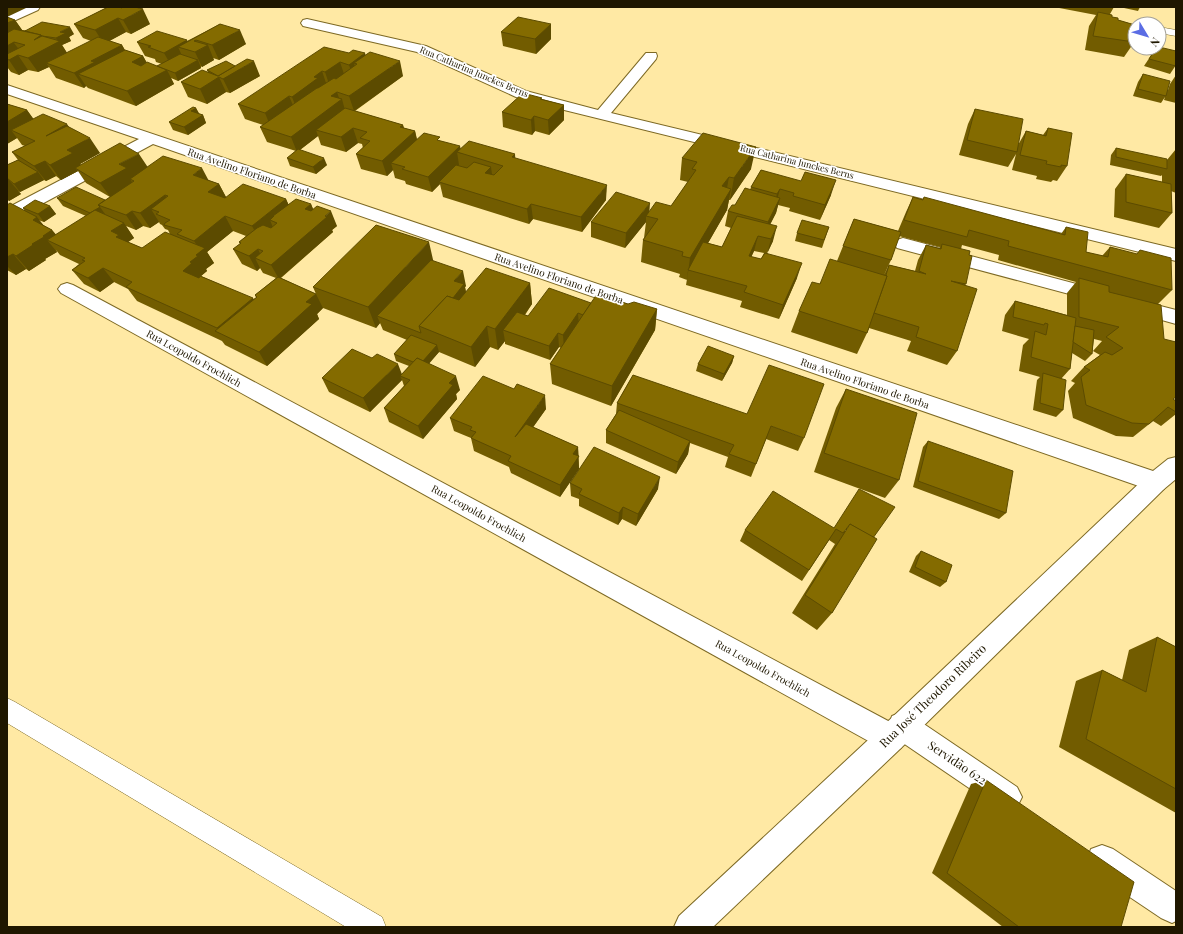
<svg xmlns="http://www.w3.org/2000/svg" width="1183" height="934" viewBox="0 0 1183 934" font-family="'Playfair Display',serif">
	<style>
		.lines { fill: none; stroke-linecap: round; stroke-linejoin: round }
		.lane-casing { stroke: #7d6924; stroke-width: 1 }
		.street-casing { stroke: #7d6924; stroke-width: 2 }
		.secondary-casing { stroke: #7d6924; stroke-width: 2 }
		.lane { fill: #fff; fill-rule: evenodd }
		.street { fill: #fff; fill-rule: evenodd }
		.secondary { fill: #fff; fill-rule: evenodd }
		.wall { fill: #725c00; fill-rule: evenodd }
		.shaded-wall { fill: #5c4b00 }
		.building { fill: #846b00; stroke: #5c4b00 }
		.labels { text-anchor: middle; stroke-width: 3.5; stroke-linejoin: round; paint-order: stroke }
		.far-street-label { font-size: 9px; fill: #1f1700; stroke: #fff }
		.street-label { font-size: 10px; fill: #1f1700; stroke: #fff }
		.near-street-label { font-size: 12px; fill: #1f1700; stroke: #fff }
	</style>
	<rect width="100%" height="100%" fill="#ffe9a4"/>
	<g class="lines">
		<g class="lane-casing">
			<g id="lane">
				<path d="M1159 27 1176 30V36L1159 33Z"/>
				<path d="M7 698 15 702 382 917 386 927H346L7 723Z"/>
			</g>
		</g>
		<g class="street-casing">
			<g id="street">
				<path d="M25 7H40L38 10 7 24V15Z"/>
				<path d="M307 19 426 46 526 91 598 110 646 53H656L657 56 656 59 611 113 1176 249V261L548 106 516 97 417 52 303 26 301 23 303 20Z"/>
				<path d="M7 85 1156 472 1164 475 1167 482 1164 489 1156 492 153 144 25 213 19 214 13 213 11 209 13 205 139 139 7 94Z"/>
				<path d="M903 238 1099 290 1105 292 1108 296 1105 300 1099 302 897 248 894 244 897 240Z"/>
				<path d="M67 283 73 285 890 722 892 716 902 712 912 716 1017 787 1022 797 1017 807 1007 812 997 807 903 743 901 748 891 752 881 748 61 293 58 289 61 285Z"/>
				<path d="M1133 299 1176 310V324L1126 310 1124 305 1126 300Z"/>
				<path d="M1102 845 1113 849 1176 891V921L1172 923 1161 918 1091 871 1087 860 1091 849Z"/>
			</g>
		</g>
		<g class="secondary-casing">
			<path id="secondary" d="M1176 457V479L1164 489 901 748 713 927H674L679 916 881 728 1148 475 1168 459Z"/>
		</g>
		<use href="#lane" class="lane"/>
		<use href="#street" class="street"/>
		<use href="#secondary" class="secondary"/>
	</g>
	<g class="wall">
		<path d="M108 7 150 24 131 34 126 32 109 41 122 45 125 50 143 56 147 63 157 66 162 64 156 62 155 59 145 56 137 42 187 41 220 24 246 44 219 60 213 58 214 60 202 67 201 66V68L178 81 171 78 174 84 136 106 88 88 86 86 84 88 56 78 49 67 38 72 28 70 19 75 11 72 7 67V17L15 20 22 30 74 34 69 37 71 41 62 45 67 53 91 41 83 38 74 24Z"/>
		<path d="M1054 7H1114L1110 14 1112 17 1118 20 1135 25V41L1124 57 1085 50 1089 26 1096 15Z"/>
		<path d="M1124 7H1140L1138 11 1124 8Z"/>
		<path d="M551 24V39L536 54 503 46 501 32Z"/>
		<path d="M1156 48 1176 65 1170 74 1144 66Z"/>
		<path d="M349 53 365 55 403 76 355 111 403 125 404 128 415 131 417 139 441 141 461 149 515 159 606 200 582 232 533 219 529 224 443 197 440 184 432 192 406 184 405 181 395 178 393 170 387 176 361 169 356 154 363 148 362 144 358 143 346 152 321 145 318 136 300 150 327 165 316 174 290 166 287 158 296 151 267 142 260 127 263 125 245 119 238 104Z"/>
		<path d="M235 66 260 76 230 93 226 92 207 104 188 97 181 82 208 72 207 70Z"/>
		<path d="M1143 74 1168 90 1170 84 1176 75V103L1164 100 1165 97 1161 103 1133 96 1138 82Z"/>
		<path d="M542 99 564 105V120L549 135 535 131 532 135 503 127 502 112Z"/>
		<path d="M7 104 27 110 33 119 69 127 100 153 80 164 81 165 148 167 208 180 219 184 226 197 286 199 288 204H311L313 209 337 226 332 230 333 232 281 278 316 294 313 287 434 261 466 286 465 287 466 292 530 283 532 304 525 315 528 316 591 303 622 302 628 304 657 309 655 330 611 406 552 384 550 364 561 348 559 347 550 360 505 344V341L498 350 490 347 475 367 439 352 429 363 460 390 456 394 457 399 423 439 389 422 384 408 404 386 402 380 370 412 329 392 322 378 402 374 409 366 396 361 394 354 407 340 383 330 380 323 376 328 323 308 317 314 319 319 267 366 225 345 222 341 137 301 128 289 114 282 100 292 84 284 72 270 79 264 60 255 56 250 57 252 45 259 46 260 29 271 26 269 16 275 7 270V205L25 211 23 208 50 206 56 214 44 222 38 220 43 225 52 230 56 235 86 216 63 206 57 198 105 200 110 197 86 183 78 171 61 180 56 176 46 181 44 180 20 192 18 191 21 194 9 201 7 199V165L18 160 12 152 25 146 22 145 17 138 7 144ZM159 222 160 224 162 225 165 229 168 230 170 234 142 248 128 242 134 238 126 226 136 230 143 226 150 228ZM233 231 246 236 239 242 240 244 233 249 242 264 257 271 260 268 263 273 276 278 255 295 256 298 253 299 201 276 207 271 206 269 214 263 207 252Z"/>
		<path d="M196 108 199 114 203 115 206 123 188 135 173 130 169 122Z"/>
		<path d="M975 109 1018 145 1026 131 1043 135 1048 128 1067 166 1057 181 1053 180 1051 182 1036 179 1037 176 1012 170 1016 154 1008 167 959 155 968 124Z"/>
		<path d="M1116 148 1167 160 1176 149V193L1171 191 1172 213 1159 228 1114 217 1115 189 1126 174 1162 182V175L1161 176 1110 165 1111 155Z"/>
		<path d="M682 158 751 169 730 200H729L727 210 708 243 722 247 731 228 725 226 728 211 735 205 750 190 751 187 761 170 831 195 820 220 789 211 790 208 778 205 776 213 770 224 773 241 767 253 797 278 779 319 740 307 742 301 686 285 687 279V280L679 277 680 274 641 262 643 240 644 238 646 222 625 248 591 237V222L649 212 671 206 688 182 680 180ZM754 251 764 253 761 259 751 257Z"/>
		<path d="M913 197 1061 234 1066 227 1086 252 1102 256 1110 247 1172 290 1158 304 1173 399 1176 401V414L1161 426 1153 421 1133 437 1116 436 1073 418 1068 391 1075 383 1071 381 1084 367 1100 355 1093 351 1102 341 1094 339 1092 354 1085 361 1072 353 1070 369 1061 379 1063 410 1056 417 1033 410 1037 380 1040 377 1019 371 1023 345 1029 339 1002 331 1005 315 1015 301 1067 315V293L1076 282 998 260 999 255 962 245 961 249 969 255 966 284 965 285 957 351 947 365 907 351 911 341 869 328 867 333 857 354 791 332 799 311 837 261 854 219 898 231 906 212ZM899 236 940 247V248L926 245 918 260 915 271 889 265 884 275 891 260Z"/>
		<path d="M829 227 822 248 795 241 797 233Z"/>
		<path d="M734 356 732 363 722 381 696 371 698 364Z"/>
		<path d="M633 375 804 438 798 451 766 439 751 477 725 467 728 457 690 443 688 454 676 474 606 443V430L616 414 617 403Z"/>
		<path d="M846 389 899 480 885 498 814 472 836 408Z"/>
		<path d="M546 409 533 427 578 447 579 469 560 497 511 473 509 467 474 451 471 438 454 431 450 418Z"/>
		<path d="M928 441 1006 513 999 519 913 487 923 447Z"/>
		<path d="M570 483 658 489 636 526 622 519 618 525 579 506V499L571 496Z"/>
		<path d="M834 528 873 538 832 613 817 630 792 613 835 544 829 540 802 581 740 541 745 530Z"/>
		<path d="M921 551 946 582 940 587 909 572 916 556Z"/>
		<path d="M1157 637 1176 647V813L1059 747 1076 681 1102 670 1122 680 1129 650Z"/>
		<path d="M986 780 1121 927H1003L932 873 971 784Z"/>
	</g>
	<g class="shaded-wall">
		<path d="M7 7H26V8L7 17Z"/>
		<path d="M143 9 150 24 131 34 123 20Z"/>
		<path d="M118 18 126 32 104 44 95 30Z"/>
		<path d="M15 20 25 34 17 41 14 43 24 56 18 55 28 70 19 75 9 60 7 59V23Z"/>
		<path d="M551 24V39L536 54 535 39Z"/>
		<path d="M70 27 74 34 69 37 71 41 62 45 69 56 46 63 49 67 38 72 28 58 34 40 41 35 49 47 58 42 56 38 60 32Z"/>
		<path d="M240 30 246 44 219 60 212 45Z"/>
		<path d="M187 40 192 51 178 47 184 60 172 67 164 53Z"/>
		<path d="M196 40 200 50 208 45 214 60 202 67 195 52 194 41Z"/>
		<path d="M122 45 130 60 78 74 86 86 84 88 74 73 91 61Z"/>
		<path d="M365 53 369 68 354 63 357 77 354 79 349 65Z"/>
		<path d="M143 56 151 71 132 62Z"/>
		<path d="M198 60 201 68 178 81 175 73Z"/>
		<path d="M254 61 260 76 230 93 223 79 219 77 226 92 207 104 200 89 219 77V76L225 73 227 76 229 75 228 74 240 69Z"/>
		<path d="M400 61 403 76 354 111 349 96Z"/>
		<path d="M340 62 345 77 330 87 325 72Z"/>
		<path d="M167 70 174 84 136 106 127 91Z"/>
		<path d="M322 71 327 86 298 112 292 97 314 77Z"/>
		<path d="M337 92 340 101 342 99 346 114 316 130 318 136 297 152 291 137 331 96Z"/>
		<path d="M289 96 295 110 271 128 265 113Z"/>
		<path d="M564 105V120L549 135 548 120Z"/>
		<path d="M196 108 200 115 191 111Z"/>
		<path d="M27 110 38 125 11 130 17 138 7 144V122Z"/>
		<path d="M203 115 206 123 188 135 184 127Z"/>
		<path d="M534 116 535 131 532 135 531 120Z"/>
		<path d="M67 124 77 139 46 136Z"/>
		<path d="M403 125 406 139 415 131 418 146 391 163 393 170 387 176 382 161 400 127Z"/>
		<path d="M353 128 358 143 346 152 341 137Z"/>
		<path d="M90 138 100 153 80 164 83 168H75L78 171 61 180 50 165 67 150Z"/>
		<path d="M460 146 462 154 457 152 459 165 442 183 439 182 440 184 432 192 428 177Z"/>
		<path d="M756 147 751 169 730 200 734 178Z"/>
		<path d="M139 154 149 169 134 181 130 179 134 185 111 198 100 183 119 164Z"/>
		<path d="M515 154 516 169 512 157Z"/>
		<path d="M324 158 327 165 316 174 313 167Z"/>
		<path d="M45 161 56 176 46 181 34 166Z"/>
		<path d="M491 167 493 182 485 173Z"/>
		<path d="M202 168 210 183 193 175Z"/>
		<path d="M38 172 44 180 20 192 14 184Z"/>
		<path d="M729 177 725 199 722 186Z"/>
		<path d="M8 179 21 194 9 201 7 198V180Z"/>
		<path d="M836 180 831 195 820 220 825 205Z"/>
		<path d="M219 184 227 199 208 192Z"/>
		<path d="M607 185 606 200 582 232 581 217Z"/>
		<path d="M731 189 727 210 692 271 688 270 687 280 690 258Z"/>
		<path d="M780 189 776 204 773 209 777 194Z"/>
		<path d="M165 195 174 210 159 212 151 209 159 222 150 228 140 213Z"/>
		<path d="M780 198 776 213 764 237 768 222Z"/>
		<path d="M286 199 293 214 274 216H273L276 223 270 220 274 230 260 241 252 226Z"/>
		<path d="M650 203 649 217 646 216V222L625 248 626 233Z"/>
		<path d="M311 204 317 219 305 209Z"/>
		<path d="M531 204 533 219 529 224 527 209Z"/>
		<path d="M50 206 56 214 44 222 38 214Z"/>
		<path d="M100 207 105 214 90 213Z"/>
		<path d="M132 211 143 226 136 230 126 215Z"/>
		<path d="M331 211 337 226 332 230 333 232 279 279 271 265Z"/>
		<path d="M225 216 233 231 207 252 214 263 206 269 207 271 201 276 192 285 183 271 196 255 201 251 194 241Z"/>
		<path d="M37 217 49 232 52 230 65 245 47 240 57 252 45 259 46 260 29 271 16 256 32 244 33 220Z"/>
		<path d="M124 223 134 238 125 244 130 250 111 231Z"/>
		<path d="M777 226 773 241 767 254 771 239Z"/>
		<path d="M758 236 754 251 745 271 749 256Z"/>
		<path d="M429 242 434 264 377 316 380 323 376 328 368 307Z"/>
		<path d="M258 249 264 262 255 258 260 268 257 271 249 256Z"/>
		<path d="M13 254 26 269 16 275 7 266V257Z"/>
		<path d="M802 263 797 278 779 319 783 305Z"/>
		<path d="M103 268 114 282 100 292 88 278Z"/>
		<path d="M463 271 466 286 465 287 467 299 438 334 454 281Z"/>
		<path d="M530 283 532 304 511 333 503 330 505 341 498 350 495 329Z"/>
		<path d="M316 294 323 308 317 314 319 319 267 366 259 352 306 302Z"/>
		<path d="M253 298 261 312 220 333 217 328Z"/>
		<path d="M657 309 655 330 611 406 612 386Z"/>
		<path d="M578 313 579 327 564 349 563 335Z"/>
		<path d="M487 326 490 347 475 367 471 347Z"/>
		<path d="M558 333 559 347 550 360 549 346Z"/>
		<path d="M437 345 439 352 422 372 419 365Z"/>
		<path d="M734 356 732 363 722 381 724 374Z"/>
		<path d="M398 364 403 377 400 376 402 380 370 412 363 398Z"/>
		<path d="M456 376 460 390 456 394 457 399 423 439 418 426 449 383Z"/>
		<path d="M545 395 546 409 517 450 515 437Z"/>
		<path d="M690 441 688 454 676 474 678 462Z"/>
		<path d="M578 447 579 469 560 497V485L573 454Z"/>
		<path d="M660 477 658 489 636 526 638 514Z"/>
		<path d="M623 507 622 519 618 525 619 513Z"/>
	</g>
	<g class="building">
		<path d="M108 7H119L122 8 123 7H135L143 9 123 20 118 18 95 30 74 24Z"/>
		<path d="M1098 12 1112 15V17L1118 18V20L1135 25V37H1134V42L1093 36Z"/>
		<path d="M7 17 15 20 7 23Z"/>
		<path d="M518 17 551 24 535 39 501 32Z"/>
		<path d="M42 22 70 27 60 32 66 33 56 38 42 36 41 35 25 31Z"/>
		<path d="M220 24 240 30 212 45 196 40 194 41 208 45 195 52 178 47Z"/>
		<path d="M14 29 41 35 34 40 42 36 60 41 28 58 18 55 9 60 7 59V54L25 45 14 42 7 46V33Z"/>
		<path d="M157 31 187 40 164 53 148 47 151 46 137 42Z"/>
		<path d="M98 37 122 45 91 61 95 62 74 73 46 63Z"/>
		<path d="M324 47 349 53 353 50 365 53 349 65 340 62 325 72 322 71 314 77 318 78 292 97 289 96 265 113 238 104Z"/>
		<path d="M1159 47 1176 51V66L1149 59 1156 48H1159Z"/>
		<path d="M125 50 143 56 132 62 141 66 147 62 167 70 127 91 78 74Z"/>
		<path d="M370 52 400 61 349 96 337 92 331 96 342 99 291 137 260 127 317 88H318L334 78 336 79 357 64 354 63Z"/>
		<path d="M180 54 198 60 175 73 157 66Z"/>
		<path d="M247 59 254 61 223 79 219 77 200 89 181 82 202 70 218 76Z"/>
		<path d="M226 61 235 66 218 76 207 70Z"/>
		<path d="M1143 74 1170 81 1166 96 1138 89Z"/>
		<path d="M523 93 542 98 540 99 564 105 548 120 534 116 531 120 502 112Z"/>
		<path d="M7 104 27 110 7 122Z"/>
		<path d="M193 107 196 108 191 111 203 115 184 127 169 122Z"/>
		<path d="M345 108 403 125 400 127 415 131 382 161 356 154 370 141 360 138 367 132 353 128 341 137 316 130Z"/>
		<path d="M975 109 1023 119 1017 152 967 140Z"/>
		<path d="M43 114 67 124 46 136 67 126 90 138 67 150 73 153 50 165 45 161 34 166 12 152 35 141 11 130Z"/>
		<path d="M1048 128 1072 133 1067 166 1061 165V167L1046 164 1047 161 1020 155 1026 131 1046 136Z"/>
		<path d="M424 133 440 137 437 140 460 146 428 177 402 169 405 167 391 163Z"/>
		<path d="M703 133 756 147 734 178 729 177 722 186 731 189 690 258 682 256 683 252 643 240 658 219 646 216 656 202 671 206 696 170 692 169 697 162 682 158Z"/>
		<path d="M469 141 515 154 512 157 607 185 581 217 531 204 527 209 439 182 456 165 467 168 474 162 491 167 485 173 494 175 503 166 457 152Z"/>
		<path d="M120 143 139 154 119 164 127 168 100 183 75 168Z"/>
		<path d="M1116 148 1167 159V169L1116 157Z"/>
		<path d="M298 149 324 158 313 167 287 158Z"/>
		<path d="M163 156 202 168 193 175 219 184 208 192 225 198 243 184 286 199 252 226 225 216 194 241 177 234 182 230 164 225 165 223 170 220 156 214 159 212 151 209 168 196 165 195 140 213 132 211 126 215 98 205 134 181 130 179Z"/>
		<path d="M18 160 38 172 14 184 7 178V165Z"/>
		<path d="M761 170 801 181 805 172 836 180 825 205 793 196 794 193 780 189 777 194 751 187Z"/>
		<path d="M1126 174 1171 184 1172 213 1126 202Z"/>
		<path d="M76 187 105 200 98 205 100 207 90 213 57 198Z"/>
		<path d="M745 188 780 198 768 222 728 211 732 205H735Z"/>
		<path d="M616 192 650 203 626 233 591 222Z"/>
		<path d="M913 197 923 200 924 197 1065 235 1066 227 1088 232 1086 252 1108 257 1110 247 1137 254 1140 250 1171 258 1172 290 1008 246 1009 241 969 230 967 237 904 220Z"/>
		<path d="M296 199 311 204 305 209 311 211 317 206 331 211 325 216 327 217 271 265 255 258 263 251 258 249 249 256 233 249 241 243 239 242 257 228 263 225 271 228 277 223 270 220 274 216H273Z"/>
		<path d="M35 200 50 206 38 214 23 208Z"/>
		<path d="M10 203 37 217 33 220 52 230 43 236 44 237 32 244 33 245 16 256 13 254 7 257V205Z"/>
		<path d="M95 210 124 223 111 231 119 235 116 237 142 248 165 232 205 248 196 255 198 256 190 262 192 263 183 271 199 278 200 276 253 298 217 328 126 287 132 282 103 268 88 278 72 270 85 261 82 260 85 258 47 240Z"/>
		<path d="M737 216 777 226 771 239 758 236 749 256 761 259 765 253 802 263 783 305 744 292 747 286 688 270 703 242 722 247Z"/>
		<path d="M854 219 901 232 891 260 843 246Z"/>
		<path d="M802 220 829 227 824 240 797 233Z"/>
		<path d="M376 225 429 242 368 307 313 287Z"/>
		<path d="M942 244 970 251 969 255 972 256 966 284 951 281 977 289 957 351 916 337 919 327 874 313 887 276 886 275 889 265 926 274 919 271 926 245 941 249Z"/>
		<path d="M830 259 887 276 867 333 799 311 812 282 820 284Z"/>
		<path d="M431 260 463 271 454 281 464 284 453 298 447 296 419 326 421 333 377 316Z"/>
		<path d="M486 268 530 283 495 329 487 326 471 347 419 326 447 296 459 300Z"/>
		<path d="M278 277 316 294 306 302 312 304 259 352 215 331 257 297 255 295Z"/>
		<path d="M1079 278 1109 286V292L1161 305 1164 339 1176 342V397L1173 399 1176 401V412L1168 407 1149 424 1132 423 1086 405 1081 377 1090 370 1084 367 1105 352 1112 355 1123 348 1106 337 1119 327 1079 317Z"/>
		<path d="M549 288 591 303 583 315 578 313 563 335 558 333 549 346 503 330 517 312 528 316Z"/>
		<path d="M599 291 621 298 622 302 628 304 634 302 657 309 612 386 550 364Z"/>
		<path d="M1015 301 1076 318 1070 369 1031 357 1035 331 1046 335 1048 324 1045 323 1044 325 1013 317Z"/>
		<path d="M1075 326 1094 330 1092 354 1073 342Z"/>
		<path d="M411 335 437 345 423 361 417 358 413 362 394 354Z"/>
		<path d="M708 346 734 356 724 374 698 364Z"/>
		<path d="M352 349 372 358 377 354 398 364 363 398 322 378Z"/>
		<path d="M417 358 456 376 449 383 453 385 418 426 384 408 410 380 400 376Z"/>
		<path d="M769 365 824 384 804 438 771 426 756 464 729 454 734 445 617 403 633 375 747 414Z"/>
		<path d="M1043 373 1066 380 1063 410 1040 403Z"/>
		<path d="M483 376 514 389 517 384 545 395 515 437 526 424 578 447 573 454 579 456 560 485 508 461 511 456 471 438 476 432 470 430 472 427 450 418Z"/>
		<path d="M846 389 917 413 899 480 824 453Z"/>
		<path d="M619 410 690 441 678 462 606 430Z"/>
		<path d="M928 441 1013 471 1006 513 918 481Z"/>
		<path d="M594 447 660 477 638 514 623 507 619 513 579 494 582 489 570 483Z"/>
		<path d="M859 489 895 507 873 538 850 524 843 533 836 529 809 570 745 530 773 491 834 528Z"/>
		<path d="M850 524 877 539 832 613 805 595Z"/>
		<path d="M921 551 952 565 946 582 915 567Z"/>
		<path d="M1157 637 1176 647V789L1086 739 1102 670 1146 692Z"/>
		<path d="M986 780 1134 882 1121 927H1019L947 873Z"/>
	</g>
	<g class="labels">
		<g class="far-street-label">
			<text transform="translate(474 72) rotate(23)" y="3">Rua Catharina Junckes Berns</text>
			<text transform="translate(797 162) rotate(14)" y="3">Rua Catharina Junckes Berns</text>
		</g>
		<g class="street-label">
			<text transform="translate(252 173) rotate(19)" y="4">Rua Avelino Floriano de Borba</text>
			<text transform="translate(559 278) rotate(19)" y="4">Rua Avelino Floriano de Borba</text>
			<text transform="translate(194 358) rotate(29)" y="4">Rua Leopoldo Froehlich</text>
			<text transform="translate(865 383) rotate(19)" y="4">Rua Avelino Floriano de Borba</text>
			<text transform="translate(479 513) rotate(29)" y="4">Rua Leopoldo Froehlich</text>
			<text transform="translate(763 668) rotate(29)" y="4">Rua Leopoldo Froehlich</text>
		</g>
		<g class="near-street-label">
			<text transform="translate(933 696) rotate(-44)" y="4">Rua José Theodoro Ribeiro</text>
			<text transform="translate(957 763) rotate(34)" y="4">Servidão 622</text>
		</g>
	</g>
	<rect width="1183" height="934" fill="none" stroke="#1f1700" stroke-width="16"/>
	<g transform="translate(1147 36) rotate(128)"><circle r="19" fill="#ffffff" stroke="#a5a299"/>
	<path d="M0-3L7 15L0 10L-7 15Z" fill="#5b6de4"/>
	<text y="-6" font-size="11" font-weight="bold" text-anchor="middle" fill="#1f1700">N</text>
	</g>
</svg>
